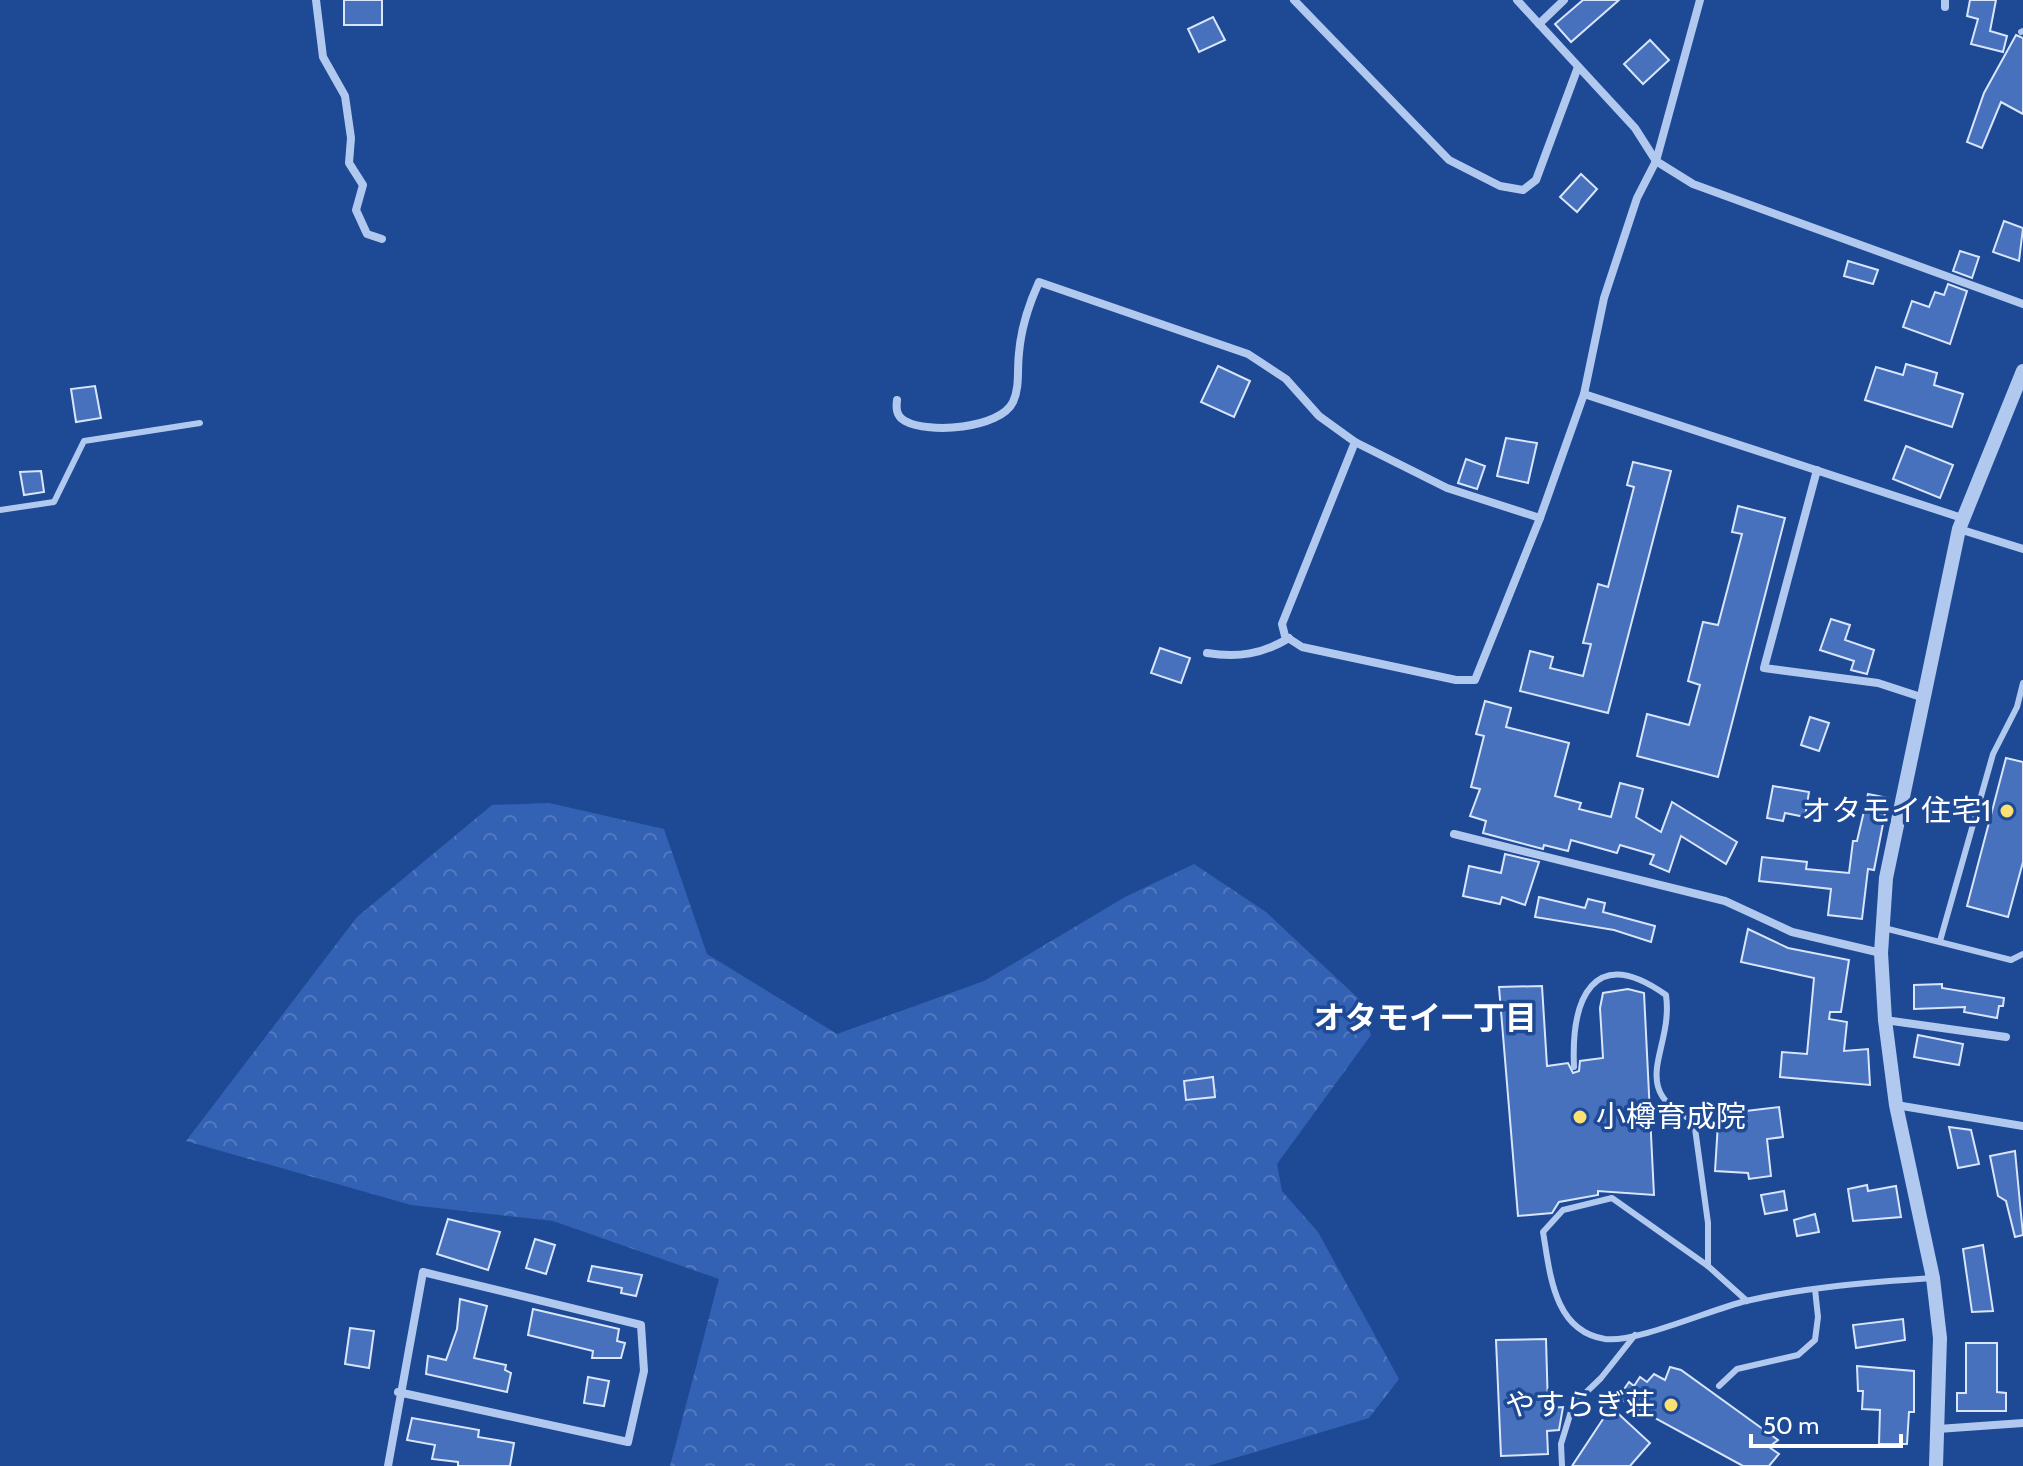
<svg xmlns="http://www.w3.org/2000/svg" width="2023" height="1466" viewBox="0 0 2023 1466" font-family="Cabin,'Noto Sans JP',sans-serif">
	<style>
		.forest { fill: url(#forest-crowns) }
		.building { fill: #4771bc; stroke: #d8e5fa; stroke-width: 2 }
		.lines { fill: none; stroke-linecap: round; stroke-linejoin: round }
		.service { stroke: #b2c9ef; stroke-width: 6 }
		.minor { stroke: #b2c9ef; stroke-width: 8 }
		.tertiary { stroke: #b2c9ef; stroke-width: 14 }
		.poi-dot { fill: #fde072; stroke: #1e4995; stroke-width: 3 }
		.labels { text-anchor: middle; stroke-width: 7; stroke-linejoin: round; paint-order: stroke }
		.poi-label { font-size: 30px; fill: #fff; stroke: #1e4995; text-anchor: end }
		.neighbourhood-label { font-size: 32px; font-weight: bold; fill: #fff; stroke: #1e4995 }
	</style>
	<defs>
		<pattern id="forest-crowns" width="20" height="18" patternUnits="userSpaceOnUse" patternTransform="scale(2)"><rect width="20" height="18" fill="#3361b3"/><path d="M2 6a3 3 0 1 1 6 0M12 15a3 3 0 1 1 6 0" fill="none" stroke="#5279be"/></pattern>
	</defs>
	<rect width="100%" height="100%" fill="#1e4995"/>
	<path class="forest" d="M549 803 664 829 707 954 837 1034 984 981 1125 897 1194 864 1266 912 1359 999 1371 1035 1277 1164 1282 1191 1318 1232 1399 1379 1369 1418 1208 1466H670L719 1279 553 1221 411 1205 186 1141 357 917 492 805Z"/>
	<g class="building">
		<rect x="344" y="0" width="38" height="25"/>
		<path d="M1583 0H1619L1571 42 1555 24Z"/>
		<path d="M1970 0H1996L1990 31 2007 36 2003 52 1971 44 1978 19 1967 16Z"/>
		<path d="M1213 17 1225 40 1199 52 1188 29Z"/>
		<path d="M2016 35 2023 38V114L2001 102 1982 148 1967 142 1984 93Z"/>
		<path d="M1650 40 1669 60 1643 84 1624 64Z"/>
		<path d="M1581 174 1597 189 1577 212 1560 197Z"/>
		<path d="M2004 221 2023 228 2019 261 1993 252Z"/>
		<path d="M1960 251 1979 257 1972 278 1953 271Z"/>
		<path d="M1848 261 1878 270 1873 284 1844 276Z"/>
		<path d="M1948 284 1967 291 1950 344 1903 327 1912 301 1929 307 1935 292 1944 295Z"/>
		<path d="M1906 364 1937 373 1934 385 1963 394 1952 427 1865 400 1876 367 1903 375Z"/>
		<path d="M1218 366 1250 381 1234 417 1201 402Z"/>
		<path d="M95 386 101 418 76 422 71 389Z"/>
		<path d="M1506 438 1537 443 1528 483 1497 476Z"/>
		<path d="M1906 446 1953 465 1940 498 1893 479Z"/>
		<path d="M1466 459 1485 466 1477 489 1458 483Z"/>
		<path d="M1633 462 1671 471 1608 713 1520 691 1530 651 1553 657 1550 668 1583 676 1591 644 1583 643 1598 584 1608 587 1634 487 1627 485Z"/>
		<path d="M41 471 44 492 24 495 20 472Z"/>
		<path d="M1738 506 1785 518 1718 777 1637 756 1647 714 1689 725 1700 685 1688 681 1703 622 1718 625 1742 534 1732 532Z"/>
		<path d="M1831 619 1850 625 1845 640 1874 650 1867 674 1851 670 1854 661 1820 650Z"/>
		<path d="M1160 648 1190 658 1181 683 1151 673Z"/>
		<path d="M1485 701 1511 708 1506 727 1569 743 1555 796 1581 803 1579 809 1611 817 1620 783 1643 789 1636 817 1661 832 1672 802 1737 842 1726 864 1681 836 1669 872 1650 864 1654 855 1620 845 1617 853 1571 840 1568 851 1544 845 1543 849 1483 833 1486 821 1470 816 1480 789 1471 787 1484 736 1476 734Z"/>
		<path d="M1810 717 1829 723 1819 751 1801 745Z"/>
		<path d="M2006 758 2023 762V862L2008 917 1967 906Z"/>
		<path d="M1773 786 1809 792 1805 817 1785 813 1783 821 1767 818Z"/>
		<path d="M1868 794 1888 798 1874 870 1868 869 1862 919 1828 915 1831 889 1759 881 1762 857 1807 862 1806 869 1849 873 1853 841H1857Z"/>
		<path d="M1505 854 1539 862 1525 905 1502 897 1500 904 1463 896 1469 866 1501 873Z"/>
		<path d="M1539 897 1585 908 1588 899 1605 903 1603 912 1655 926 1651 942 1614 930 1535 917Z"/>
		<path d="M1748 929 1788 948 1849 960 1841 1012H1830L1829 1019 1847 1022 1844 1051 1868 1049 1870 1085 1780 1077 1782 1052 1807 1054 1814 978 1741 962Z"/>
		<path d="M1942 984V988L2004 998 2003 1006H1999L1997 1018 1964 1012 1965 1007 1914 1009V985Z"/>
		<path d="M1542 986 1547 1066 1568 1063 1573 1073 1579 1071 1580 1061 1603 1058 1600 1008 1603 993 1628 989 1644 993 1654 1195 1598 1191V1195L1559 1202 1552 1213 1518 1216 1499 987Z"/>
		<path d="M1918 1035 1963 1044 1959 1065 1914 1057Z"/>
		<path d="M1213 1077 1215 1097 1186 1100 1184 1081Z"/>
		<path d="M1719 1107 1738 1108 1737 1112 1779 1107 1783 1137 1767 1139 1771 1176 1749 1179 1748 1173 1715 1171Z"/>
		<path d="M1949 1127 1971 1130 1979 1164 1958 1168Z"/>
		<path d="M2015 1151 2023 1235 2015 1237 2006 1201 1998 1196 1990 1156Z"/>
		<path d="M1867 1185 1868 1191 1896 1186 1901 1217 1853 1221 1848 1189Z"/>
		<path d="M1784 1191 1787 1210 1765 1214 1761 1195Z"/>
		<path d="M1815 1214 1819 1232 1797 1236 1794 1220Z"/>
		<path d="M448 1219 500 1232 488 1270 437 1254Z"/>
		<path d="M535 1239 555 1245 546 1274 526 1268Z"/>
		<path d="M1983 1245 1993 1311 1972 1312 1963 1249Z"/>
		<path d="M592 1266 642 1275 636 1296 621 1293 622 1288 588 1281Z"/>
		<path d="M460 1299 487 1306 474 1358 506 1365 505 1370 511 1373 507 1392 426 1374 428 1356 446 1360 457 1329Z"/>
		<path d="M533 1309 619 1329 617 1341 625 1343 621 1358H592L593 1351 528 1335Z"/>
		<path d="M1903 1319 1905 1340 1856 1348 1853 1325Z"/>
		<path d="M350 1328 374 1331 369 1368 345 1364Z"/>
		<path d="M1546 1339 1548 1408 1563 1407 1559 1430 1547 1431 1548 1454 1501 1456 1496 1340Z"/>
		<path d="M1966 1343H1997V1392L2006 1393V1411H1957V1393H1966Z"/>
		<path d="M1857 1366 1914 1371V1412H1909L1907 1444H1879L1880 1410 1862 1409 1863 1391H1858Z"/>
		<path d="M1670 1367 1681 1370 1778 1440 1769 1447 1779 1454 1769 1466H1743L1618 1398 1629 1382 1634 1386 1640 1377 1647 1382 1654 1374 1665 1380Z"/>
		<path d="M588 1377 609 1381 604 1406 584 1403Z"/>
		<path d="M1611 1407 1650 1443 1630 1466H1572Z"/>
		<path d="M412 1418 479 1430 478 1437 514 1443 510 1466H458V1462L432 1459 435 1445 407 1440Z"/>
	</g>
	<g class="lines">
		<g class="service">
			<path d="M2021 32 2023 31"/>
			<path d="M0 510 54 502 84 441 200 423"/>
			<path d="M1884 928 2011 960 2023 954"/>
			<path d="M1940 941 1993 754 2017 707 2023 683"/>
			<path d="M1574 1067C1571 999 1593 943 1666 995 1674 1051 1625 1088 1694 1121L1708 1223V1266"/>
			<path d="M1747 1301 1708 1266 1612 1198 1563 1210 1543 1232C1550 1272 1553 1331 1605 1339 1636 1343 1712 1309 1746 1301 1807 1287 1871 1282 1933 1278"/>
			<path d="M1719 1386 1737 1369 1798 1355 1815 1340 1818 1317 1815 1289"/>
			<path d="M1562 1466 1561 1444 1573 1405 1601 1378 1635 1335"/>
		</g>
		<g class="minor">
			<path d="M316 0 323 57 345 96 351 138 349 163 363 185 356 210 367 234 382 239"/>
			<path d="M1294 0 1449 160 1500 186 1523 190 1536 180 1578 67"/>
			<path d="M1517 0 1635 128 1656 161 1693 184 2023 304"/>
			<path d="M1945 7V0"/>
			<path d="M1539 24 1564 0"/>
			<path d="M1584 394 1962 518"/>
			<path d="M897 400C896 408 896 416 905 421 928 434 1000 429 1013 402 1020 387 1017 369 1019 353 1021 328 1029 304 1039 282L1248 354 1286 379 1319 416 1355 442 1447 488 1540 518"/>
			<path d="M1355 442 1282 624 1285 636 1302 647 1456 680H1475L1540 518 1584 394 1604 298 1637 198 1656 161 1700 0"/>
			<path d="M1817 470 1764 668 1878 683 1924 698"/>
			<path d="M1959 529 2023 549"/>
			<path d="M1207 653C1238 658 1263 654 1289 638"/>
			<path d="M1454 834 1725 901 1792 932 1881 953"/>
			<path d="M1885 1020 2006 1037"/>
			<path d="M1896 1105 2023 1126"/>
			<path d="M1938 1429 2023 1423"/>
			<path d="M388 1466 423 1272 641 1325 644 1371 628 1442 398 1392"/>
		</g>
		<path class="tertiary" d="M1936 1466 1940 1338 1933 1278 1896 1105 1885 1020 1881 953 1886 878 1959 529 2023 371"/>
	</g>
	<g class="poi-dot">
		<circle cx="2007" cy="811" r="8"/>
		<circle cx="1580" cy="1117" r="8"/>
		<circle cx="1671" cy="1405" r="8"/>
	</g>
	<g class="labels">
		<g class="poi-label">
			<text x="1991" y="821">オタモイ住宅1</text>
			<text x="1596" y="1127" text-anchor="start">小樽育成院</text>
			<text x="1655" y="1415">やすらぎ荘</text>
		</g>
		<g class="neighbourhood-label">
			<text x="1425" y="1029">オタモイ一丁目</text>
		</g>
	</g>
	<path d="M1751 1434v12h150v-12" fill="none" stroke="#ffffff" stroke-width="4"/>
	<text x="1763" y="1434" font-size="24" fill="#ffffff" stroke="#1e4995" stroke-width="6" paint-order="stroke">50 m</text>
</svg>
